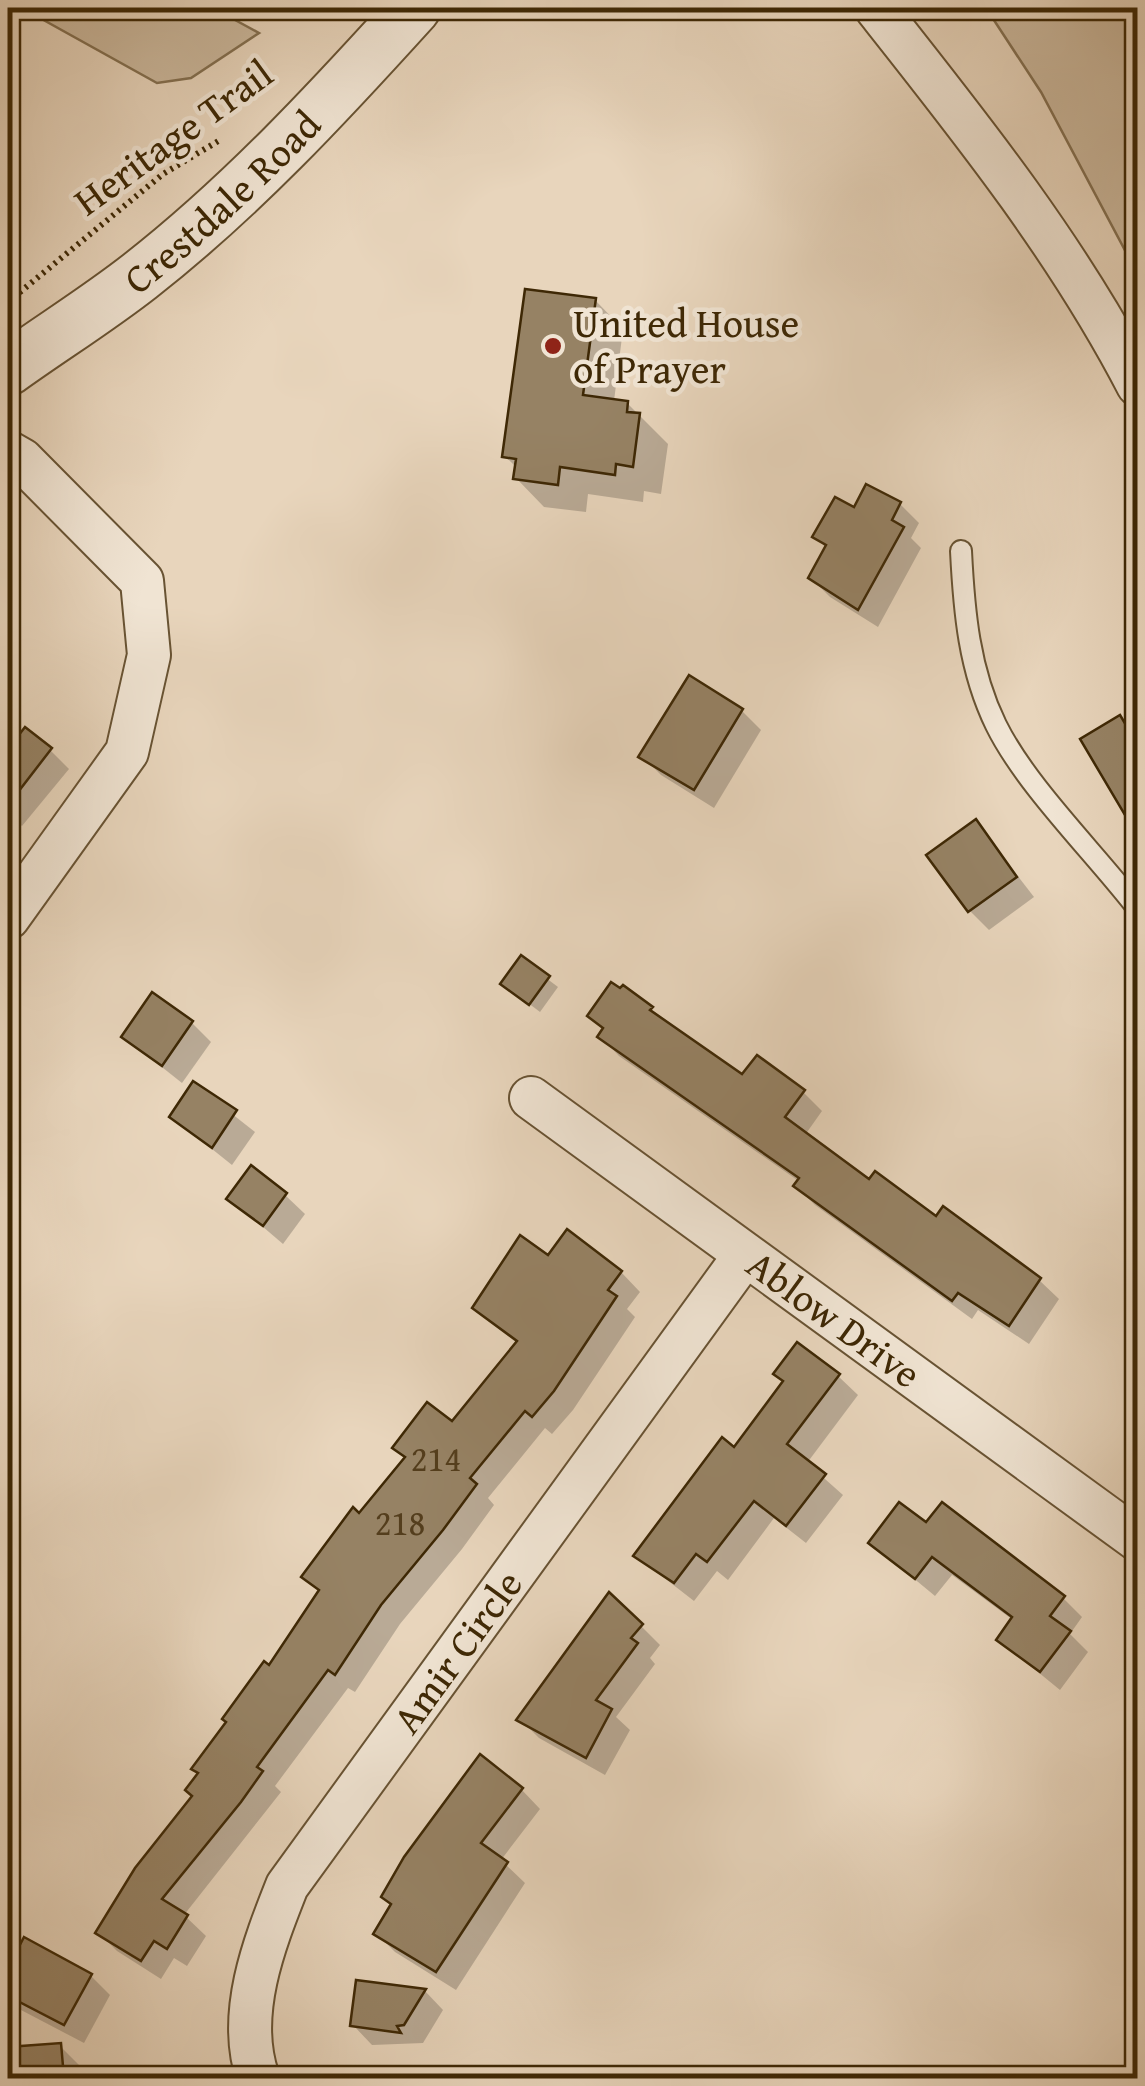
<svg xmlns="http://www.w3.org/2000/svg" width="1145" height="2086" viewBox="0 0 1145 2086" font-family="'Gentium Book Plus',serif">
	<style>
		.green { fill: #cbb89d; stroke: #847051; stroke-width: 2.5 }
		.shadow { fill: #0003 }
		.building { fill: #968264; stroke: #3e2805; stroke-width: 2.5 }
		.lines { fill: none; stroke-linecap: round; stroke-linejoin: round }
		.service-casing { stroke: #685333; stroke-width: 24 }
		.minor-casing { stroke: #685333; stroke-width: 46 }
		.tertiary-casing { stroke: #685333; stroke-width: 56 }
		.path { stroke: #3e2805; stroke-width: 6; stroke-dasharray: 2.5 5; stroke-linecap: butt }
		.service { stroke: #f0e4d3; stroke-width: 20 }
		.minor { stroke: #f0e4d3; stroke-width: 42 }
		.tertiary { stroke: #f0e4d3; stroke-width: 52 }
		.poi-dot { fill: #8f2418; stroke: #f0e4d3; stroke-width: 4 }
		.labels { text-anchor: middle; stroke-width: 9; stroke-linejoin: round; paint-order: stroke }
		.number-label { font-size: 35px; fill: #543e1d }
		.street-label { font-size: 40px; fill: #3e2805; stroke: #f0e4d3 }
		.poi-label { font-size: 40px; fill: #3e2805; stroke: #f0e4d3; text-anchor: start }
	</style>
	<rect width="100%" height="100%" fill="#e8d5bc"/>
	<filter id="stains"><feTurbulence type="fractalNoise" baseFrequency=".002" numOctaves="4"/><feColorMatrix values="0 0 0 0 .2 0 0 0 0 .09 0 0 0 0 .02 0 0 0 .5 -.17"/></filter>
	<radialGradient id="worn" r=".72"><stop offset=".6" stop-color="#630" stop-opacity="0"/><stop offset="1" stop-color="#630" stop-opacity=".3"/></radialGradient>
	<g class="green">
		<path d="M22 8H213L259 33 191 78 157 83Z"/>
		<path d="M986 8H1137V273L1041 92Z"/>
	</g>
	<g class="shadow">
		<path d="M595 300 623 329 614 401 627 403 668 444 661 494 644 491 643 502 588 494 586 512 544 507 516 478 517 468 505 456Z"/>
		<path d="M900 504 919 523 911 538 921 548 878 627 830 597 811 578 827 549 816 537 855 510Z"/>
		<path d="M690 679 742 711 761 730 714 808 661 775 642 756Z"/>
		<path d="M1120 718 1138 736V832Z"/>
		<path d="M50 750 69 769 22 826 8 815V752Z"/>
		<path d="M976 822 1034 897 989 930 970 911Z"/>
		<path d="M521 959 558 987 540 1012 503 984Z"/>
		<path d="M651 1009 743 1077 803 1092 822 1111 805 1135 869 1183 1039 1280 1059 1299 1029 1344 978 1310 972 1319 815 1205 796 1186 800 1182 619 1056 600 1036 605 1030 590 1015Z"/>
		<path d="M192 1023 211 1042 182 1083 124 1037Z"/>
		<path d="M194 1084 255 1132 232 1165 172 1117Z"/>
		<path d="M285 1195 305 1214 283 1244 229 1198Z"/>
		<path d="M548 1259 621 1272 640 1292 627 1309 635 1317 573 1410 552 1434 545 1428 488 1498 494 1505 462 1549 400 1624 355 1692 348 1688 275 1786 281 1792 184 1915 206 1936 187 1966 174 1958 161 1979 117 1951 98 1932 195 1796 270 1668 321 1593 304 1577 407 1459 396 1448 453 1425 518 1344 475 1308Z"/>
		<path d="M838 1376 858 1395 807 1463 843 1495 806 1543 774 1518 728 1580 717 1571 694 1601 636 1556 735 1451Z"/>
		<path d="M927 1526 1063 1598 1082 1617 1070 1634 1088 1652 1060 1690 999 1640 1013 1620 952 1575 935 1596 871 1543Z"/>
		<path d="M641 1626 660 1645 650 1658 655 1664 616 1717 630 1730 605 1775 539 1738 520 1719Z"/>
		<path d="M1138 1673V1703L1125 1690Z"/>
		<path d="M521 1789 540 1809 501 1860 525 1883 456 1990 395 1952 376 1933 393 1906 384 1897Z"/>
		<path d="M25 1940 91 1976 110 1995 84 2043 21 2010 8 1996V1979Z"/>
		<path d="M358 1983 425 1991 443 2010 423 2043 372 2045 353 2025Z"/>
		<path d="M60 2046 79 2065 80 2078H8V2050Z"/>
		<path d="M420 2070 429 2078H405Z"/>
	</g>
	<g class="building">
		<path d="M525 289 596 298 583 395 628 401 627 412 640 413 633 467 616 464 615 475 560 467 558 485 513 479 516 459 502 457Z"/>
		<path d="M866 484 901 502 892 520 904 527 858 610 808 578 826 545 812 537 835 497 854 507Z"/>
		<path d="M689 675 743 709 694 790 638 757Z"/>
		<path d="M1120 715 1138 745V837L1080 739Z"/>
		<path d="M25 727 52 748 8 805V749Z"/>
		<path d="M976 819 1017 877 968 912 926 855Z"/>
		<path d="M521 955 550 976 529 1005 500 984Z"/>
		<path d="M611 982 620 988 623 985 653 1007 650 1010 742 1074 757 1055 805 1090 785 1117 869 1179 875 1171 936 1216 943 1206 1041 1278 1009 1326 958 1293 952 1301 793 1186 799 1178 597 1037 603 1028 587 1016Z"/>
		<path d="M152 992 193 1021 162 1066 121 1037Z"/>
		<path d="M193 1081 237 1110 212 1148 169 1117Z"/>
		<path d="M251 1165 287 1193 263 1226 226 1199Z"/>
		<path d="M567 1229 622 1271 608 1290 617 1296 554 1391 532 1417 525 1411 470 1478 477 1484 443 1530 381 1605 335 1675 328 1670 257 1767 263 1771 241 1802 162 1899 188 1915 167 1949 154 1941 141 1961 95 1933 135 1868 192 1796 185 1790 198 1773 191 1769 226 1722 222 1719 264 1661 269 1665 319 1590 301 1577 353 1507 359 1513 405 1457 392 1448 427 1402 452 1421 517 1341 472 1308 520 1235 548 1255Z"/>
		<path d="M797 1342 840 1374 787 1444 826 1474 786 1526 754 1501 707 1562 696 1554 674 1583 633 1556 722 1437 734 1447 783 1381 773 1374Z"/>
		<path d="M899 1502 926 1522 942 1502 1065 1596 1050 1616 1071 1631 1040 1672 996 1640 1012 1617 932 1557 915 1579 868 1543Z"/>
		<path d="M609 1592 643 1624 631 1638 638 1643 596 1700 612 1709 586 1758 516 1720Z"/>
		<path d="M480 1754 523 1788 481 1843 508 1862 436 1972 373 1934 391 1904 381 1897 404 1857Z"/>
		<path d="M24 1937 92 1974 64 2025 8 1996V1968Z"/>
		<path d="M356 1980 426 1989 404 2025 397 2026 401 2033 350 2026Z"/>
		<path d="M61 2043 64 2078H8V2047Z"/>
	</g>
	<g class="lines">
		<g class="service-casing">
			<path id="service" d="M961 551C964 611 969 670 996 725 1026 786 1095 853 1138 909"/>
		</g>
		<g class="minor-casing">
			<g id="minor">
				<path d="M876 8C971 128 1067 248 1138 385"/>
				<path d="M8 452 22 460 142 581 149 655 127 752 8 918"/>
				<path id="s1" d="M531 1098 1138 1540"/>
				<path id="s2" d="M258 2078C236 2015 264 1944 287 1886L745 1255"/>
			</g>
		</g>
		<g class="tertiary-casing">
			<g id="tertiary">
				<path id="s3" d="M8 369C51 338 98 309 140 276 241 197 328 103 414 8"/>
			</g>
		</g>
		<path class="path" d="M8 302 163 174 220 140"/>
		<use href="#service" class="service"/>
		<use href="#minor" class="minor"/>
		<use href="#tertiary" class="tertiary"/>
	</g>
	<circle class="poi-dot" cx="553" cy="346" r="10"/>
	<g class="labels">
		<g class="number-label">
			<text x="436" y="1471">214</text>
			<text x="400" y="1535">218</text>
		</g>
		<g class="street-label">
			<text transform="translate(173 137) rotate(-36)" y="14">Heritage Trail</text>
			<text dy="14" stroke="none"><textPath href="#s3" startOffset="272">Crestdale Road</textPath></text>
			<text dy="14" stroke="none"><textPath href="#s1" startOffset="375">Ablow Drive</textPath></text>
			<text dy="14" stroke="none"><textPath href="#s2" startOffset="488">Amir Circle</textPath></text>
		</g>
		<g class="poi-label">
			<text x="573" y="337">United House<tspan x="573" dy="46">of Prayer</tspan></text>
		</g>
	</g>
	<rect width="1145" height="2086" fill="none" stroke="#e8d5bc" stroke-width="40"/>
	<rect x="10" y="10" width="1125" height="2066" fill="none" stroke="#3e2805" stroke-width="5"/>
	<rect x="20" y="20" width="1105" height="2046" fill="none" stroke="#3e2805" stroke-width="2.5"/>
	<rect width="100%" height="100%" filter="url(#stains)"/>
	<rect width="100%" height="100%" fill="url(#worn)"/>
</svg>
